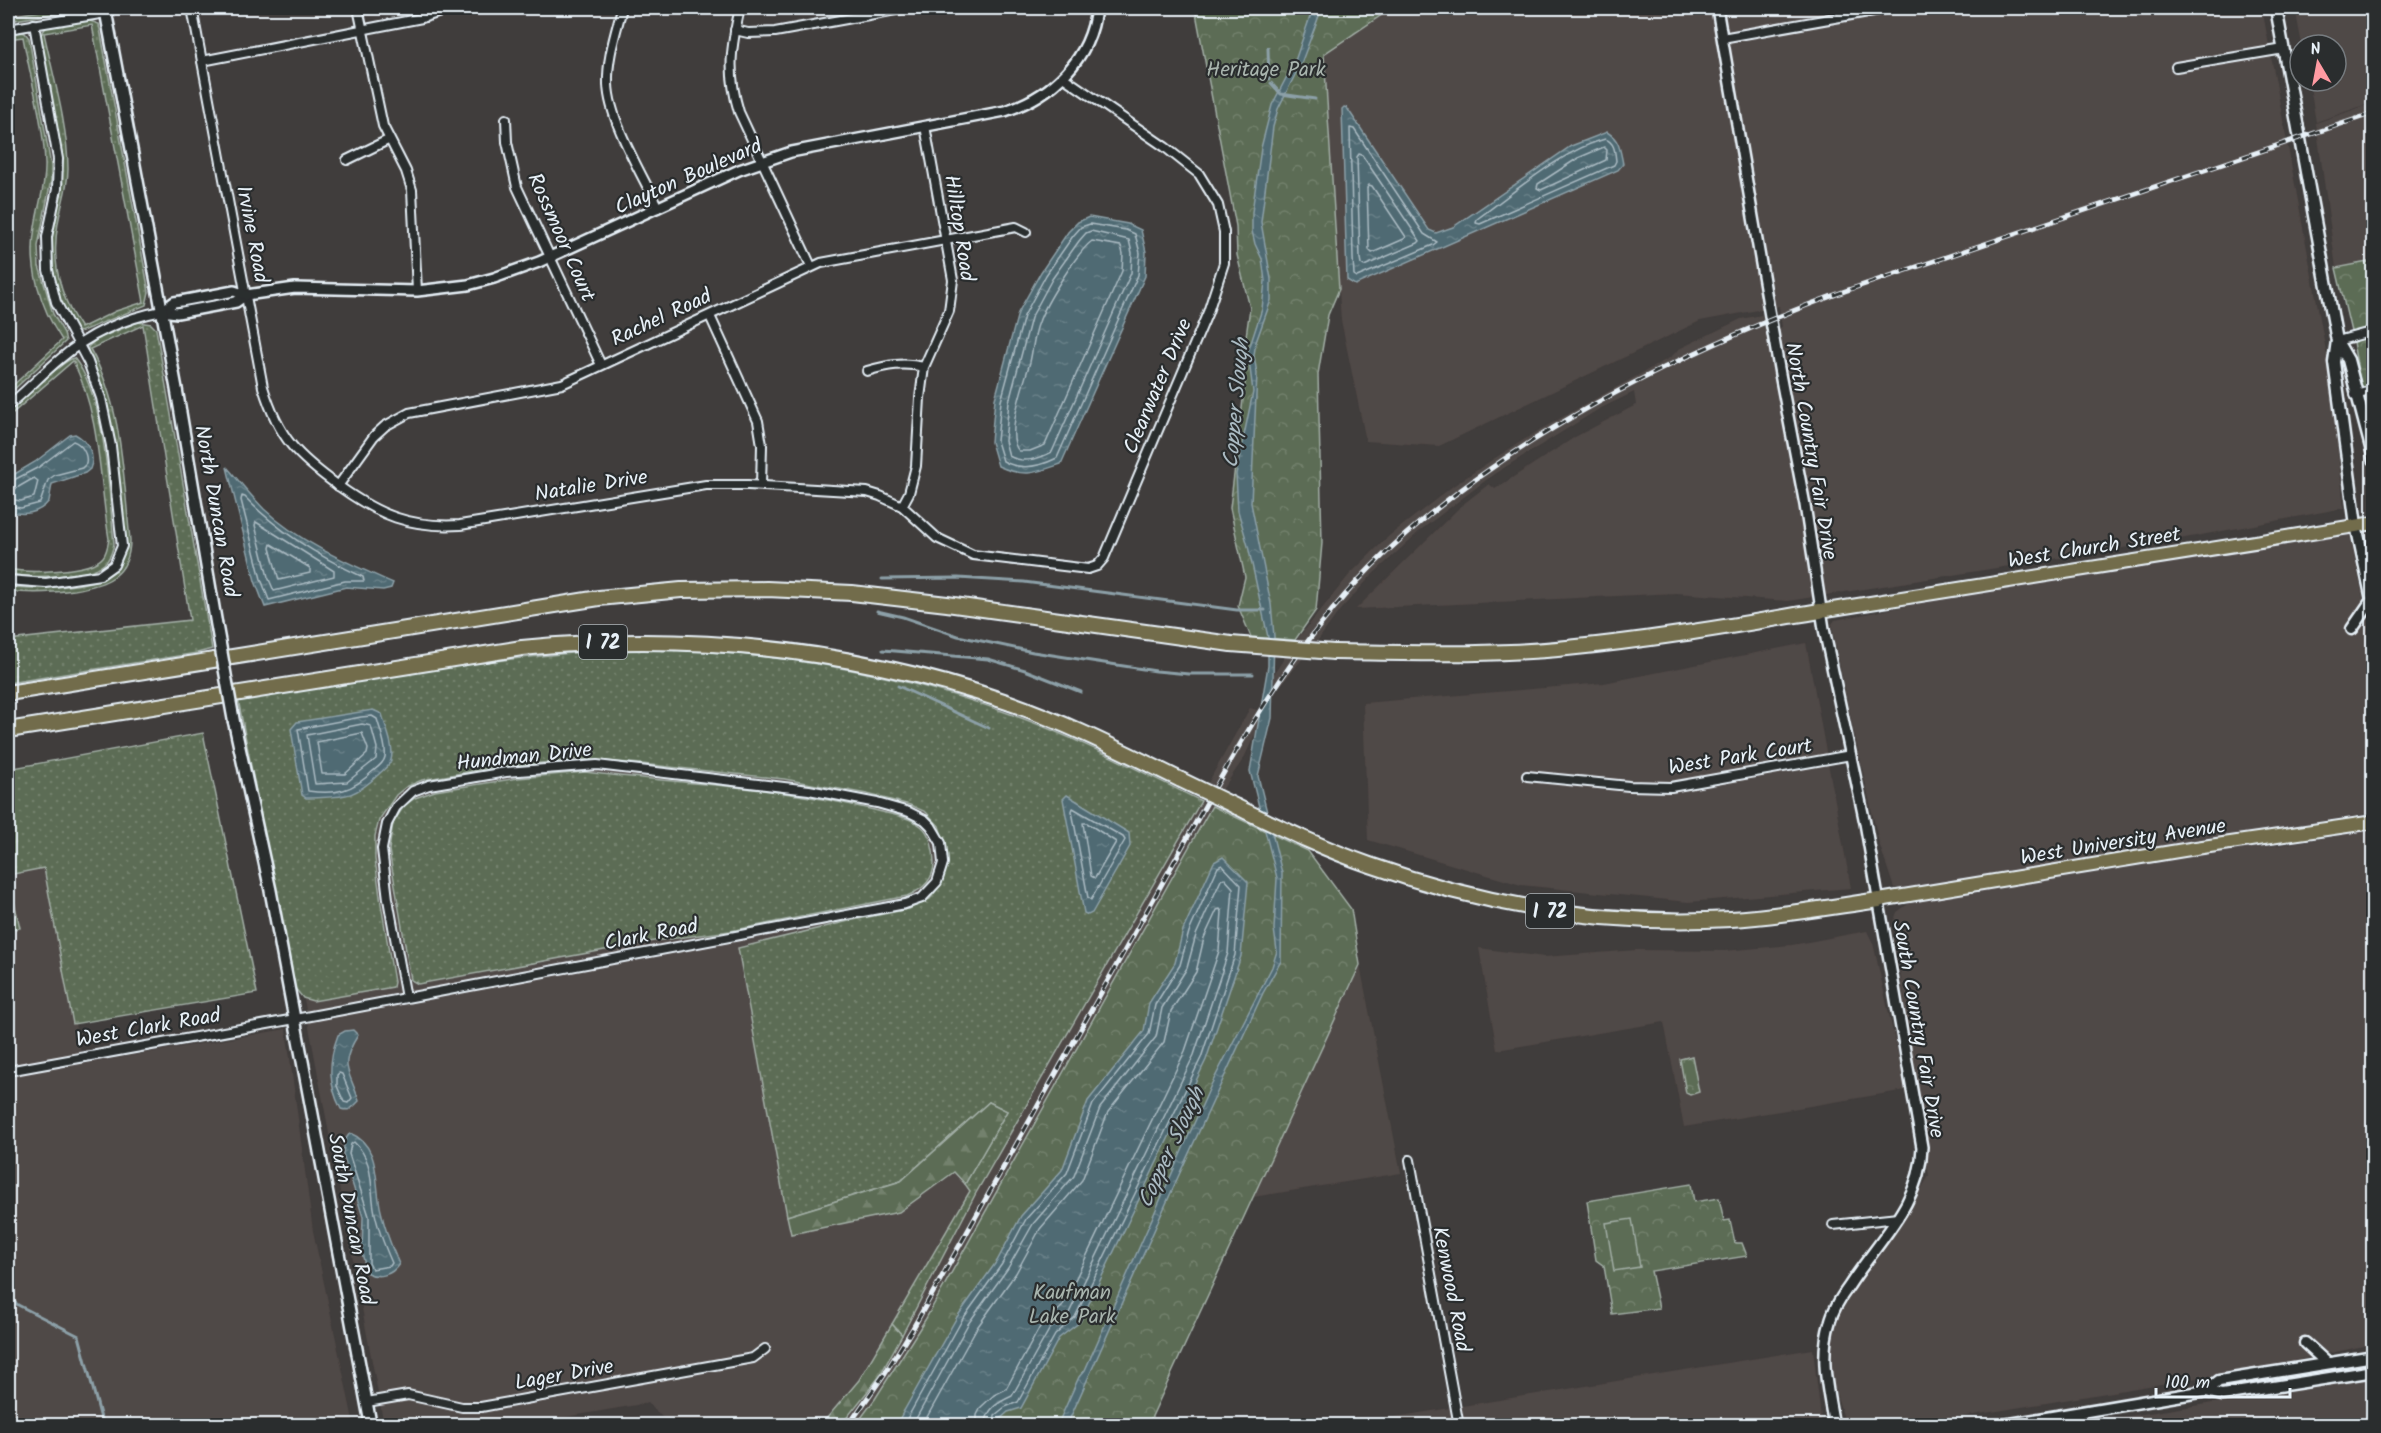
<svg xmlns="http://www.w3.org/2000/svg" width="2381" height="1433" viewBox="0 0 2381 1433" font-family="Kalam,sans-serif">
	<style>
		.built { fill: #504846 }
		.grass { fill: url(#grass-dots); stroke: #a2aea6; stroke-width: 1.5; fill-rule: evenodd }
		.forest { fill: url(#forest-firs); stroke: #a2aea6; stroke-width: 1.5 }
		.park { fill: url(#park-crowns); stroke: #a2aea6; stroke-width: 1.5 }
		.pitch { fill: #5c6c54; stroke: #a2aea6; stroke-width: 1.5 }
		.water { fill: url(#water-ripples); stroke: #8ca0a8; stroke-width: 1.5 }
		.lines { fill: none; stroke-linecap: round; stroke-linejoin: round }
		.shore { stroke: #abbbc3; stroke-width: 1.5 }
		.stream { stroke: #8ca0a8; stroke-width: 3 }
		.minor-casing { stroke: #e8f1f8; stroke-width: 12 }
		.tertiary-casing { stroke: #e8f1f8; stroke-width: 14 }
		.secondary-casing { stroke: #e8f1f8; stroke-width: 15 }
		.primary-casing { stroke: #e8f1f8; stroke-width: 16 }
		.motorway-casing { stroke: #e8f1f8; stroke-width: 18 }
		.minor { stroke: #2a2d2e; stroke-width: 8 }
		.tertiary { stroke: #2a2d2e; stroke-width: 9 }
		.secondary { stroke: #2a2d2e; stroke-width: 10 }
		.primary { stroke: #726c4b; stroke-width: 12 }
		.motorway { stroke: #726c4b; stroke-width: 14 }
		.rail-casing { stroke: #e8f1f8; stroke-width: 5 }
		.rail { stroke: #2a2d2e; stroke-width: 3; stroke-dasharray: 9; stroke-linecap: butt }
		.secondary-bridge-casing { stroke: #e8f1f8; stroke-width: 15; stroke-linecap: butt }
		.motorway-bridge-casing { stroke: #e8f1f8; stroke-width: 18; stroke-linecap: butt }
		.secondary-bridge { stroke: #2a2d2e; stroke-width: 10 }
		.motorway-bridge { stroke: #726c4b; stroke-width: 14 }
		.labels { text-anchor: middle; stroke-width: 4.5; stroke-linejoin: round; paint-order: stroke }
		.shield { fill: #2a2d2e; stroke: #afb6bb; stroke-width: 1.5 }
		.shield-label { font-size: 20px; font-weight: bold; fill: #e8f1f8 }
		.park-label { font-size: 21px; fill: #a9b5ae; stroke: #2a2d2e }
		.street-label { font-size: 21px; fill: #e8f1f8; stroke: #2a2d2e }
		.water-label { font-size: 22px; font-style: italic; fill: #abbbc3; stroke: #2a2d2e }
	</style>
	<defs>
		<pattern id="grass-dots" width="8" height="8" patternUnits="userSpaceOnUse" patternTransform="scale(1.5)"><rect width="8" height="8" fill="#5c6c54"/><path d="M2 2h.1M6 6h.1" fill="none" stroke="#73816d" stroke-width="1.8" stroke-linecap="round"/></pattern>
		<pattern id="forest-firs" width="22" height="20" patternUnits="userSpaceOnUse" patternTransform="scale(1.5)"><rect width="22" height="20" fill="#5c6c54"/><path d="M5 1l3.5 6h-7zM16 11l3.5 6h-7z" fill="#73816d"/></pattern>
		<pattern id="park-crowns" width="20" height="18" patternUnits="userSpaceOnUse" patternTransform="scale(1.5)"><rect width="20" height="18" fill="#5c6c54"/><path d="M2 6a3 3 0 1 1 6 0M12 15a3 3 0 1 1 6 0" fill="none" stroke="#73816d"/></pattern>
		<pattern id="water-ripples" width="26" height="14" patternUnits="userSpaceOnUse" patternTransform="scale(1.5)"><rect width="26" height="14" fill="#4f6a73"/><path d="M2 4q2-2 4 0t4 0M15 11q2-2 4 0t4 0" fill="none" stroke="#688088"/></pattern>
	</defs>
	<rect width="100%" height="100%" fill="#403d3c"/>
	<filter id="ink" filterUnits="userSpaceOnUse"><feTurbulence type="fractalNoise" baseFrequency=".0167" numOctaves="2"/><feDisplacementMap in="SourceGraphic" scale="12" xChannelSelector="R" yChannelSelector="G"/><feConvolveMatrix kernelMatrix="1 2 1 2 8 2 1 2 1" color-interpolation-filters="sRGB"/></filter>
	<g filter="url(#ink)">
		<g class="built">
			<path d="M1392 8H2262L2329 367 2344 508 2180 539 1788 601 1676 593 1356 609 1462 505 1489 484 1495 489 1575 437 1636 405 1634 392 1599 409 1494 474 1422 529 1372 575 1340 610 1316 643 1295 642 1350 574 1389 536 1453 486 1492 460 1541 429 1671 357 1679 349 1741 319 1762 315 1766 332 1782 327 1779 306 1700 321 1439 446 1366 441 1341 320 1323 54Z"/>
			<path d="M2295 8H2373V102L2316 122 2309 81H2336V45H2302Z"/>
			<path d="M2373 103V261L2336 268 2316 123Z"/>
			<path d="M2350 535 2373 645V813L1906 888H1894L1879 843 1849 710 1833 633 1832 624 1835 620 2003 587Z"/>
			<path d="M1806 643 1851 888 1688 902 1521 885 1368 840 1363 703 1604 683Z"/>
			<path d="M1285 657 1303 658 1280 686 1273 681 1272 677Z"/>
			<path d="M728 668 1066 884 738 948 791 1234 899 1212 954 1172 970 1191 859 1380 821 1425H670L648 1403 519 1425H384L309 1027 253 712Z"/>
			<path d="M1250 708 1257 710 1254 716 1261 721 1244 758 1222 790 1208 783Z"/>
			<path d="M1201 801 1212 806 925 1320 875 1399 855 1425 841 1426 879 1377 976 1193Z"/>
			<path d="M2373 830V1344L2269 1366 1913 1425H1846L1829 1371V1345L1837 1314 1854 1285 1898 1226 1929 1176 1903 995 1894 921 1897 912 1914 900 2225 850 2280 845Z"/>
			<path d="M44 868 83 1064 286 1029 313 1231 354 1425 8 1426V930L20 928 8 875Z"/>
			<path d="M1867 931 1873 943 1906 1090 1684 1127 1664 1022 1497 1050 1479 948 1544 957 1637 950 1724 951 1792 945Z"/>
			<path d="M1360 965 1401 1173 1253 1197Z"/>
			<path d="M1813 1349 1821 1418 1820 1426H1340Z"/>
			<path d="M2373 1378V1425H2072L2097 1421Z"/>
		</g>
		<g class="grass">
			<path d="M61 8H90L8 21V16Z"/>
			<path d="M87 20 99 24 149 292 146 305 80 332 73 327 58 300 51 271 49 240 61 187 62 153 40 36 47 26ZM92 25 144 302 116 311 81 328C60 297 51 261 58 223 61 205 68 188 68 169 68 127 53 75 44 33Z"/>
			<path d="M17 31 25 33 29 38 51 166V180L38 246 39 266 53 314 64 333 66 341 8 395V390L62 340C40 307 28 267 35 227 38 205 46 185 45 164 44 124 30 77 23 37L8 39V33Z"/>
			<path d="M138 322 151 324 156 329 212 649 197 653 8 683V640L190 620 143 325 90 349C123 406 123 476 130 540 130 577 105 585 74 590 50 593 31 594 8 591V586C30 590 91 588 110 574 122 565 125 550 125 536 117 474 116 410 88 353V347L97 339Z"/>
			<path d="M74 358C106 397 109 493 114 544 112 552 110 559 104 564 87 578 29 578 8 574V569C27 573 90 573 103 557 107 552 108 545 109 539 99 479 101 417 73 361L8 417V412C20 402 62 360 74 358Z"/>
			<path d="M634 649C764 650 893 670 1016 716 1079 739 1140 771 1201 801L976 1193 902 1335 892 1324 970 1191 965 1184 1007 1111 989 1102 901 1181 787 1216 738 948 853 920 909 909 930 899 941 884 946 869 948 855 939 826 926 812 910 805 867 794 784 779 641 764 581 759 490 768 422 780 406 787 396 795 379 820 375 836V859L381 904 394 982 393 987 313 1001 303 998 294 987 238 699C370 679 500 655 634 649Z"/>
			<path d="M203 733 257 993 73 1024 44 868 8 875 20 928 8 930V769Z"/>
			<path d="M585 772C682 784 779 786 874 810 888 814 909 816 921 826 931 834 934 851 934 863 934 880 922 890 907 896L730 931 654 941 418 984 411 980 389 850 393 823 404 806 415 798 435 791 518 778Z"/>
		</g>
		<g class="forest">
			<path d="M989 1102 1007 1111 965 1184 954 1172 899 1212 791 1234 787 1216 901 1181Z"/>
			<path d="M892 1324 902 1335 879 1377 841 1425H821L859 1380Z"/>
		</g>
		<g class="park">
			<path d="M1195 8H1392L1324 54 1339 289 1328 315 1318 374 1322 543 1316 610 1295 640 1251 637 1238 606 1245 577 1230 508 1245 383 1242 365 1250 308 1237 255 1236 226Z"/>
			<path d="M2373 261V387L2361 388 2352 336 2336 268Z"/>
			<path d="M1212 806 1308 851 1351 909 1360 965 1148 1425 855 1426 875 1399 925 1320Z"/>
			<path d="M1692 1056 1699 1092 1690 1095 1686 1093 1680 1059Z"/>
			<path d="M1691 1184 1694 1202 1719 1198 1724 1221 1730 1220 1735 1243H1742L1747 1256 1651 1271 1659 1308 1612 1314 1604 1266 1596 1260 1587 1201Z"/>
		</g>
		<path class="pitch" d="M1632 1219 1640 1267 1614 1271 1606 1223Z"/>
		<g class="water">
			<path d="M1313 8H1322L1302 61 1278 109 1273 127 1261 222 1271 279V300L1256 342 1254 355 1257 374 1251 503 1271 604 1274 636 1272 718 1258 776 1282 873 1281 961 1263 993 1178 1177 1067 1425 1057 1426 1079 1377 1085 1370 1211 1085 1272 967 1277 951 1274 929 1277 878 1250 771 1268 666V637L1248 546 1238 511 1236 474 1253 392 1248 352 1262 309 1265 281 1262 259 1255 244 1252 231V212L1261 148 1272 105 1295 61Z"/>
			<path d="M1344 107 1347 108 1429 230 1436 233 1453 227 1571 146 1607 132C1620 140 1620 150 1623 164L1618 170 1355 285 1347 280 1342 109Z"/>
			<path d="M1089 217 1128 224 1141 230 1146 252 1145 276 1061 464C1035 473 1024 478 998 466L991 442 995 399 1018 313 1041 272 1068 232 1078 222Z"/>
			<path d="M75 434C88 441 96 455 90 469L85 473 52 484 49 501C39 514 23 516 8 511V478L35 462 70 435Z"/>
			<path d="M227 467C239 481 251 496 264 509 300 543 348 563 393 583L391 588 383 590 346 587 265 607 255 581Z"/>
			<path d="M373 710 382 714C385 726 395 747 391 760 390 765 383 770 379 774 351 801 343 796 306 798L302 795 291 729 297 722Z"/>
			<path d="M1067 795 1129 833 1130 846 1092 913 1088 915 1084 913 1063 799Z"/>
			<path d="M1223 857 1248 882 1241 956 1206 1060 1080 1322 1059 1338 1021 1408 1008 1412 999 1420 1000 1425H896L957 1317 997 1261 1021 1216 1062 1170 1088 1101 1144 1031 1149 1003 1175 963 1183 930 1214 862Z"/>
			<path d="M353 1030 358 1035C338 1067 349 1069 359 1101 353 1107 350 1112 341 1109 328 1084 328 1061 338 1035L345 1031Z"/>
			<path d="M350 1133C382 1146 374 1184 381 1211 385 1230 391 1246 399 1264 392 1275 379 1279 367 1273L362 1253 363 1217 343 1154 345 1140Z"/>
		</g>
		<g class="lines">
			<g class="shore">
				<path d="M1350 128 1354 129 1424 234 1437 242 1433 245 1357 277 1354 275 1353 258Z"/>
				<path d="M1605 139C1615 142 1615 153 1616 161L1614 165 1480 224 1476 223 1477 219C1515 192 1560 151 1605 139Z"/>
				<path d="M1604 147 1607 150 1606 160 1541 190 1537 188 1538 184 1578 158Z"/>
				<path d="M1359 154 1362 155 1420 241 1418 243 1364 266 1361 264 1360 258 1357 157Z"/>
				<path d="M1369 185 1372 186 1406 237 1404 239 1372 253 1369 250 1367 188Z"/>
				<path d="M1090 224 1126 230 1135 234 1140 253 1138 275 1057 458C1039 467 1021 471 1003 461L997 441 1001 401 1024 316 1046 275 1073 236 1081 227Z"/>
				<path d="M1091 231 1129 240 1132 253 1131 273 1052 452C1038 459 1023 464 1009 456L1005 441 1009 402 1031 318 1052 279 1079 241 1086 233Z"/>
				<path d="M1092 241 1121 246 1123 254 1122 271 1045 445 1030 451H1019C1004 436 1025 381 1030 362 1033 349 1034 334 1039 322 1045 304 1078 251 1092 241Z"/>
				<path d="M8 483 39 467 73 441C82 444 88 455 86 464L82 468 55 475 48 480 40 503 21 508 8 506"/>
				<path d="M8 490 15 489 34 478 38 481 34 497 21 501 8 499"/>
				<path d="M242 496 245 497C278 532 320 557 363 577L364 581H345L269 600 261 579 241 500Z"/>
				<path d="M256 522 334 571V576L274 591 268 577 255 525Z"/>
				<path d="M271 544 310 568V573L279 580 270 548Z"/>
				<path d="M372 716 377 719C380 730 387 746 385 757 384 763 377 768 373 771 353 791 336 795 308 791L298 729 361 717Z"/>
				<path d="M362 724 371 726 377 748 376 759 347 782 315 784 307 735Z"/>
				<path d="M362 733 368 749 367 754 345 774H322L317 742Z"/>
				<path d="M1073 808 1123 837 1125 840 1091 900 1088 898 1072 811Z"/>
				<path d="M1083 823H1087L1116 842 1095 878 1091 876Z"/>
				<path d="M339 1073 342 1074 352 1098 348 1103 344 1102 337 1086V1075Z"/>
				<path d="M354 1142C374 1161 370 1183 374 1208 377 1227 384 1245 392 1263L390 1266 372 1269 369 1263V1216L349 1154 351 1144Z"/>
				<path d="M903 1426 962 1320 1002 1264 1026 1219 1067 1173 1093 1104 1149 1034 1155 1005 1180 965 1189 932 1218 867 1222 865 1241 885 1235 955 1201 1058 1075 1317 1055 1335 1018 1402 1005 1407 995 1415 994 1426"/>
				<path d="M912 1426 968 1324 1008 1268 1033 1224 1074 1176 1100 1108 1156 1037 1162 1008 1187 968 1196 935 1221 880 1224 878 1233 888 1228 953 1194 1055 1069 1313 1049 1330 1012 1396C999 1402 985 1409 986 1426"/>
				<path d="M922 1426 976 1329 1016 1273 1040 1229 1082 1180 1108 1112 1164 1042 1171 1011 1196 972 1204 938 1217 910 1220 909 1222 912 1219 951 1185 1051 1062 1307 1041 1325 1006 1389 994 1395 981 1407 977 1415V1426"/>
			</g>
			<g class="stream">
				<path d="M1268 48 1269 79"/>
				<path d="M1271 83 1281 94 1315 99"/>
				<path d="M882 579 958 578 1024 582 1237 610H1265"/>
				<path d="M877 611 903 617 958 636 1033 652 1156 671 1189 674H1253"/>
				<path d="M883 650 988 659 1025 670 1081 692"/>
				<path d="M898 686 989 728"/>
				<path d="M8 1297 18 1305 79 1336 103 1426"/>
			</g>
			<g class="minor-casing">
				<g id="minor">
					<path d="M192 8 263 387C279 439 297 456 340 487 379 515 410 528 460 525L706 485H748L867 492 880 496 902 506 937 538 973 555 1088 569 1097 566 1104 558 1208 312 1224 263V232L1218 205 1199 174 1165 147 1063 77"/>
					<path d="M358 8 383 126 406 171 412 190 417 291"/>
					<path d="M622 8C616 32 607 58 608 84 609 121 642 174 658 208"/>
					<path d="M740 8C731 47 727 72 739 112L811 266"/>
					<path d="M8 29 106 13"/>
					<path d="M735 30 748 33 775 32 907 8"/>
					<path d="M1722 38 1891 8"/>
					<path d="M202 61 422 18 453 8"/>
					<path d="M2176 67 2284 49"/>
					<path d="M506 119 507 142 517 187 601 365"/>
					<path d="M347 160 388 140"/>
					<path d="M710 316 758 421 762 445 761 485"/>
					<path d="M2337 341 2374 331"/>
					<path d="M867 371C887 365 904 362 924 367"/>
					<path d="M2355 395 2374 390"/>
					<path d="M8 406C26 391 42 374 60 359 89 334 125 318 162 311"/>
					<path d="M338 486 374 436 385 426 409 413 562 384 821 263 1016 227 1026 232"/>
					<path d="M902 506 909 493 916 466 920 398 924 367 949 311 953 280 925 126"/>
					<path d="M8 580 46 583 100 575 114 565 122 546 111 446 101 398 88 362 56 302 48 270 47 237 57 189 58 159 34 24"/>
					<path d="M1527 776 1629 786 1671 787 1851 755"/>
					<path d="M8 1071 295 1019 905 904 922 898 937 882 943 863 941 843 931 826 925 820 909 812 877 803 809 790 597 765 506 772 429 785 413 791 396 807 387 824 382 849 388 899 406 998"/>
					<path d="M1410 1160 1459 1426"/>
					<path d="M1833 1225 1898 1218"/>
					<path d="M367 1402 408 1395 462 1407H481L753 1358 765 1349"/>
				</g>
			</g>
			<g class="tertiary-casing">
				<g id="tertiary">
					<path d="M1717 8 1780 374 1805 505 1824 629 1865 823 1922 1147C1921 1203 1878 1241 1849 1286 1841 1297 1833 1309 1830 1322 1819 1357 1828 1390 1834 1426"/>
					<path d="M162 311 177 313 236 302 246 295 295 288 417 291 468 285 494 278 539 262 739 170 791 152 1005 111C1052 96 1091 59 1096 8"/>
					<path d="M162 311 174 302 181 301 234 291 246 295"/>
				</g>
			</g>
			<g class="secondary-casing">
				<g id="secondary">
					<path d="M105 8 176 386 216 622"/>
					<path d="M2276 8 2337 341 2348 360 2374 459"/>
					<path d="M2337 341 2334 362 2356 525 2374 609"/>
					<path d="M2352 629 2372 600"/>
					<path d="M234 722 270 888 371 1426"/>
					<path d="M2305 1343 2327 1363"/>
					<path d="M2206 1391 2219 1381 2374 1356"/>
					<path d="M1998 1426 2206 1391 2222 1395 2374 1371"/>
				</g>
			</g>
			<g class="primary-casing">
				<g id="primary">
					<path d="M1820 611 2374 523"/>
					<path d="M1879 900 2196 848 2374 822"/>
				</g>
			</g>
			<g class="motorway-casing">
				<g id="motorway">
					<path d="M1334 652C1412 653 1490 656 1567 648 1652 640 1736 625 1820 611"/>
					<path d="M8 693 599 598 681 590 767 589 852 593 947 604 1231 644"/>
					<path d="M8 730 522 648C687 632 850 648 1007 702 1067 723 1124 752 1181 780"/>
					<path d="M1237 807C1281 828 1324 849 1370 865 1485 906 1608 926 1731 919 1781 916 1830 907 1879 900"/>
				</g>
			</g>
			<use href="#minor" class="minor"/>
			<use href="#tertiary" class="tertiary"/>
			<use href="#secondary" class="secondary"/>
			<use href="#primary" class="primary"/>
			<use href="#motorway" class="motorway"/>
			<g class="rail-casing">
				<path id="rail" d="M848 1426 885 1373 913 1328C994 1185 1074 1041 1154 898 1219 782 1278 661 1372 566 1497 442 1681 351 1845 291L2374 113"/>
			</g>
			<use href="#rail" class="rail"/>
			<g class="secondary-bridge-casing">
				<path id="secondary-bridge" d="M216 622 234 722"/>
			</g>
			<g class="motorway-bridge-casing">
				<g id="motorway-bridge">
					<path d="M1231 644 1334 652"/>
					<path d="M1181 780 1237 807"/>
				</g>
			</g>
			<use href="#secondary-bridge" class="secondary-bridge"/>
			<use href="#motorway-bridge" class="motorway-bridge"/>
		</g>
	</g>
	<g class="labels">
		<g class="shield">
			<rect x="579" y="625" width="48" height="34" rx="4.5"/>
			<rect x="1526" y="894" width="48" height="34" rx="4.5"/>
		</g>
		<g class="shield-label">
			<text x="603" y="649">I 72</text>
			<text x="1550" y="918">I 72</text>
		</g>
		<g class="park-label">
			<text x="1266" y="76">Heritage Park</text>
			<text x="1072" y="1299">Kaufman<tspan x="1072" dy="24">Lake Park</tspan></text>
		</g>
		<g class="street-label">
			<text transform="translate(688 176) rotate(-24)" y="7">Clayton Boulevard</text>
			<text transform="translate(960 228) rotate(81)" y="7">Hilltop Road</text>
			<text transform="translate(253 234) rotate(79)" y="7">Irvine Road</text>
			<text transform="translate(562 237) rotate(66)" y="7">Rossmoor Court</text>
			<text transform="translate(661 317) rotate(-25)" y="7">Rachel Road</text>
			<text transform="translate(1157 386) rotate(-67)" y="7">Clearwater Drive</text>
			<text transform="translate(1812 451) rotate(80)" y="7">North Country Fair Drive</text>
			<text transform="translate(591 485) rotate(-9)" y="7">Natalie Drive</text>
			<text transform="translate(217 511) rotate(80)" y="7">North Duncan Road</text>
			<text transform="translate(2094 547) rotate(-9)" y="7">West Church Street</text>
			<text transform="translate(524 756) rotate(-6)" y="7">Hundman Drive</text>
			<text transform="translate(1740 756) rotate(-9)" y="7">West Park Court</text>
			<text transform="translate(2123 841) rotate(-9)" y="7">West University Avenue</text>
			<text transform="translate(651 934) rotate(-11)" y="7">Clark Road</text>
			<text transform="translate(148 1027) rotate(-10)" y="7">West Clark Road</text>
			<text transform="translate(1919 1029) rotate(80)" y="7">South Country Fair Drive</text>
			<text transform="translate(352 1219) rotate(79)" y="7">South Duncan Road</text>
			<text transform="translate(1452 1289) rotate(79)" y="7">Kenwood Road</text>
			<text transform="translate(564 1374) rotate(-10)" y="7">Lager Drive</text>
		</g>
		<g class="water-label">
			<text transform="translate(1235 403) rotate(-85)" y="8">Copper Slough</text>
			<text transform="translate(1170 1147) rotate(-65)" y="8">Copper Slough</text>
		</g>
	</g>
	<rect width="2381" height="1433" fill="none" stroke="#2a2d2e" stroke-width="30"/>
	<rect x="15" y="15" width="2351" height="1403" fill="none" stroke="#e8f1f8" stroke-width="2" filter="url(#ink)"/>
	<g transform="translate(2318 63) rotate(350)"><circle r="28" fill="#2a2d2e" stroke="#767b7f" stroke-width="1.5"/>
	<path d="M0-4.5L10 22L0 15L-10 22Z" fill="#ff9aa2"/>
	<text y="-9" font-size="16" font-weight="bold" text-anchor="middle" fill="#e8f1f8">N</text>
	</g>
	<path d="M2156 1388v9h134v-9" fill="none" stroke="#e8f1f8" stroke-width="3"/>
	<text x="2165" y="1388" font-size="18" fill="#e8f1f8" stroke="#2a2d2e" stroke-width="4.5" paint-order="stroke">100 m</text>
</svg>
